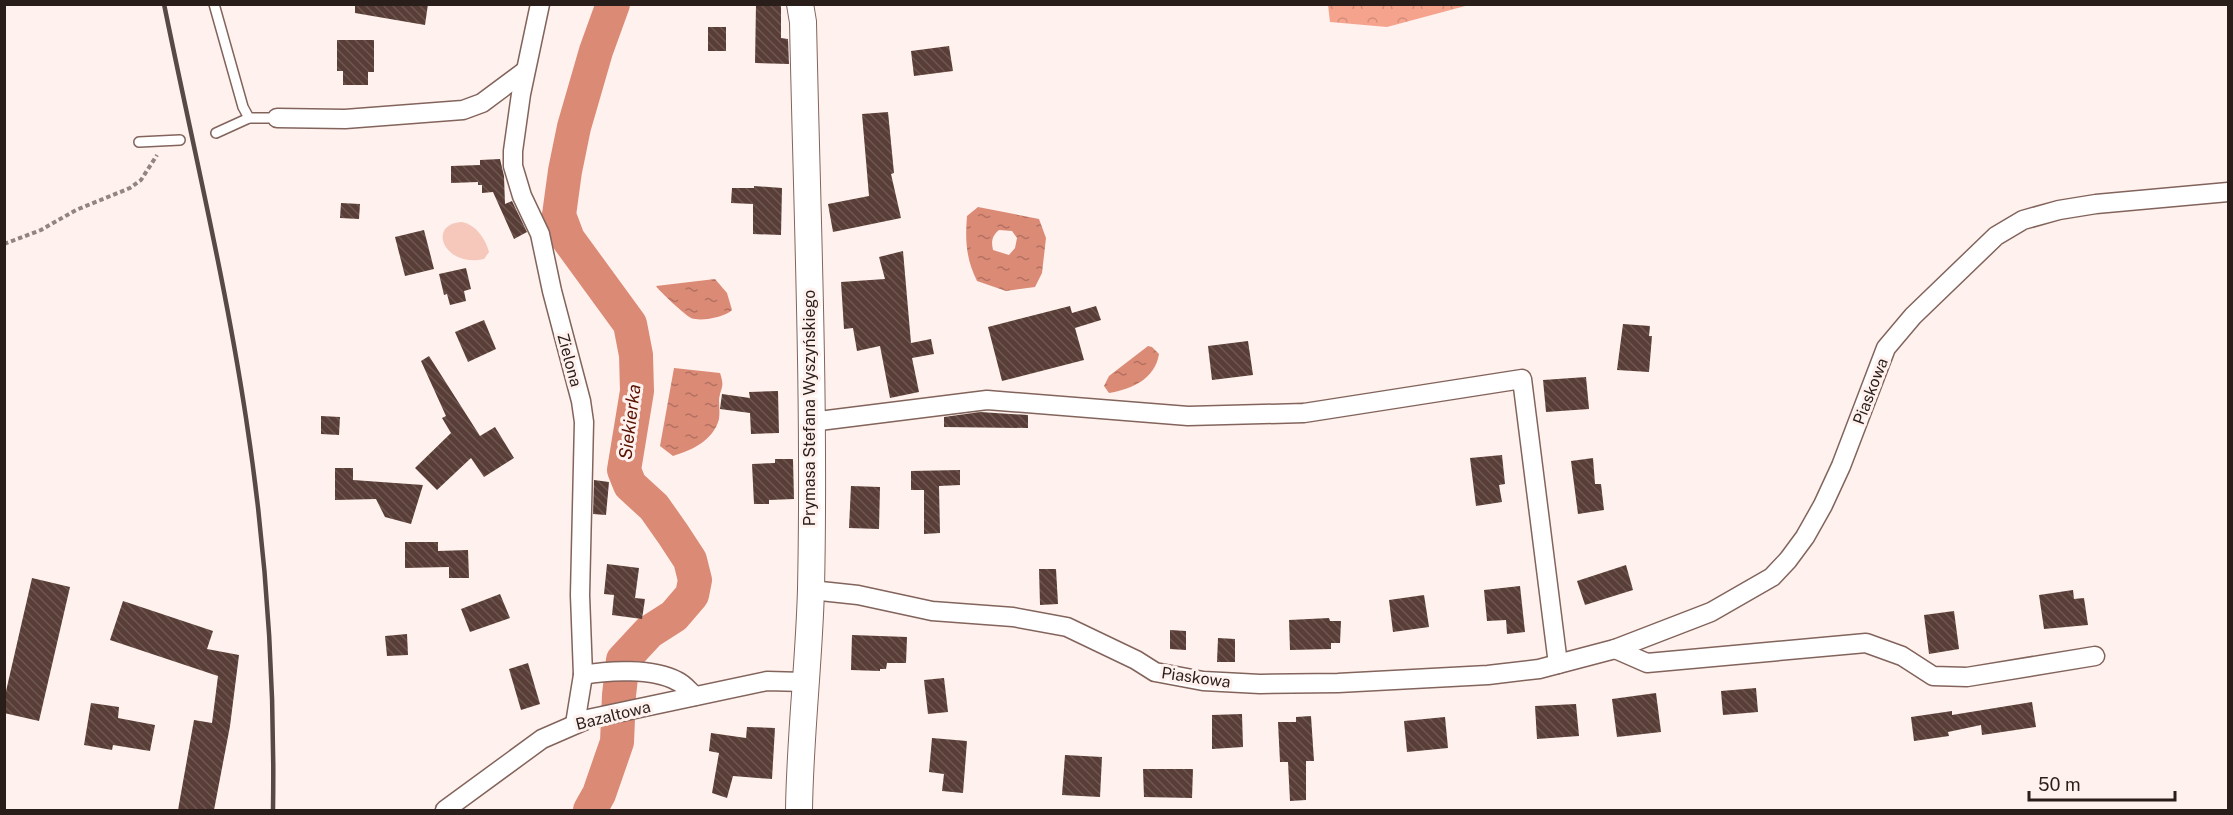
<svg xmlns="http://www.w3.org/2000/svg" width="2233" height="815" viewBox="0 0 2233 815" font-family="'Public Sans',sans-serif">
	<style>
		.green { fill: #f6c7bb }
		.forest { fill: url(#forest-crowns) }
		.water { fill: url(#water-ripples); fill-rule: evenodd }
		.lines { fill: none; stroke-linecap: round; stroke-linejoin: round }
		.river { stroke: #db8a76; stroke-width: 34 }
		.building { fill: url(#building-back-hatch) }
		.lane-casing { stroke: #82645c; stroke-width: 12 }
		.street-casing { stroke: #82645c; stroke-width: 21 }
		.secondary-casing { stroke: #82645c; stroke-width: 28 }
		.path { stroke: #918481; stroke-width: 4; stroke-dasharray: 4.5 3; stroke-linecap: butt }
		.lane { stroke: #fff; stroke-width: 9 }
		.street { stroke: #fff; stroke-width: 18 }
		.secondary { stroke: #fff; stroke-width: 26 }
		.rail { stroke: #564946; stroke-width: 4.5 }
		.labels { text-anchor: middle; stroke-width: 6; stroke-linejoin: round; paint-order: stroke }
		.street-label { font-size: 16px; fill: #2a1e1b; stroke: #fff1ed }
		.water-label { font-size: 18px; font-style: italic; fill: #591101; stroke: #fff1ed }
	</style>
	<defs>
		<pattern id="forest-crowns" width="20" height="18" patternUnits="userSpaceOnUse" patternTransform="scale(1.5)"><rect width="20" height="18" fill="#f6a38e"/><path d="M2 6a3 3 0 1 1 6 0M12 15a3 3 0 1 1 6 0" fill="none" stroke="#d38c7a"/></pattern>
		<pattern id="water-ripples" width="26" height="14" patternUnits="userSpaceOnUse" patternTransform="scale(1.5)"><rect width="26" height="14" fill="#db8a76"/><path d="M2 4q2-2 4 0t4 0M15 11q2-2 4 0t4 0" fill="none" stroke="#b27060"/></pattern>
		<pattern id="building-back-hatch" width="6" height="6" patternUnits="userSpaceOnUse" patternTransform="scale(1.5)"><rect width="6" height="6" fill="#593e37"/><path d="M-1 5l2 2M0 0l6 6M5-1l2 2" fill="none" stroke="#6d5751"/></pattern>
	</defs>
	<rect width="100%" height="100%" fill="#fff1ed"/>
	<path class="green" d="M462 222C476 225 485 238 489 252L484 259C444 268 426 224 462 222Z"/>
	<path class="forest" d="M1328 5V4L1469 5 1387 27 1330 22Z"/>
	<g class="water">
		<path d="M978 207 1039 219 1046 238 1042 273 1035 287 1006 291 977 281C966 259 965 240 967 216ZM999 230 1012 231 1017 238 1015 248 1009 255 993 250C991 241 992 236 999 230Z"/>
		<path d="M715 279 727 293 732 310C725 317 701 322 691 318 686 316 659 291 656 286Z"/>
		<path d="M1148 346 1152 347 1159 354C1155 379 1132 389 1109 393L1104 386 1109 376Z"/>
		<path d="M674 368 720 373C725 388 721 386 719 400 719 406 720 413 719 419 713 441 692 450 673 456L660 446Z"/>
	</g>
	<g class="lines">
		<path class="river" d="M590 810 599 794 617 742 619 695 623 660 649 632 674 616 692 595 695 580 690 560 673 534 654 507 630 485 624 470 637 391 636 355 630 324 568 239 559 215 565 171 574 127 596 51 613 4"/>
	</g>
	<g class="building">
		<path d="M355 4H428L425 25 355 13Z"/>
		<path d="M756 4H781V38L788 39 789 64 755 63Z"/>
		<rect x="708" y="27" width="18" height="24"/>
		<path d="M337 40H374V72H368V85H343V71H337Z"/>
		<path d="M949 46 953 71 914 76 911 51Z"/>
		<path d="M888 112 894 173 891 174 901 218 833 232 828 204 869 196 862 114Z"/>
		<path d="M500 159 504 176 505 204 512 201 527 232 514 239 493 192 482 193V185H478V182L451 183V166L480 165V160Z"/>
		<path d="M754 186 782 188 781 235 753 234V204L731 203 732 188H754Z"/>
		<path d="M341 203 360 204 359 219 340 218Z"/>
		<path d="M424 230 434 269 405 276 395 237Z"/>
		<path d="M903 251 911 343 931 339 934 354 912 358 919 392 890 398 880 346 857 351 853 328 844 329 841 282 885 279 879 257Z"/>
		<path d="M466 268 471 289 464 291 466 301 450 305 447 294 444 295 439 274Z"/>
		<path d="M1070 306 1072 313 1096 306 1101 320 1075 328 1084 360 1002 381 988 327Z"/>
		<path d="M484 320 496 349 468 362 455 332Z"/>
		<path d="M1623 324 1650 326 1649 336H1652L1649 372 1617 370Z"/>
		<path d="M1248 341 1253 375 1212 380 1208 346Z"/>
		<path d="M429 356 480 436 495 427 514 458 484 477 471 458 437 490 415 468 451 433 442 418 446 416 421 361Z"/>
		<path d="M1586 377 1589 409 1546 412 1543 380Z"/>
		<path d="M778 391 779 433 751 434 750 413 720 409 722 394 750 398 749 392Z"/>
		<path d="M980 412 1028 415V428L944 427V417Z"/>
		<path d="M321 416 340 417 339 435 321 434Z"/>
		<path d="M1502 455 1505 484 1499 485 1502 502 1476 506 1470 458Z"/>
		<path d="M1593 458 1595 484H1601L1604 510 1578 514 1571 461Z"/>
		<path d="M775 459H793L794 499 769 500V504H754L752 464 775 463Z"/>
		<path d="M335 468H353V480L423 485 411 524 385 517 376 499 335 500Z"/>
		<path d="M960 470V485L939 486 940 533 924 534V490H911V471Z"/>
		<path d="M594 480 609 482 606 515 593 514Z"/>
		<path d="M851 486 880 487 879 529 849 528Z"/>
		<path d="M405 542H438V551L468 550 469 578H449V567L405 568Z"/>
		<path d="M607 564 639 568 635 598 645 599 642 619 612 615 614 595 604 594Z"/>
		<path d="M1626 565 1633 590 1585 605 1577 581Z"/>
		<path d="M1039 569H1056L1058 604 1040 605Z"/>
		<path d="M32 578 70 587 39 721 4 713V700Z"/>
		<path d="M1520 586 1525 632 1507 634 1506 620 1487 621 1484 590Z"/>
		<path d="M2073 590 2074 599 2084 598 2088 625 2044 629 2039 595Z"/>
		<path d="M500 594 510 618 470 632 461 609Z"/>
		<path d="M1424 595 1429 627 1393 632 1389 600Z"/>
		<path d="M123 601 213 631 207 649 239 655 230 726 214 810H178L194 720 212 723 218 676 110 640Z"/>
		<path d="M1954 611 1959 649 1929 654 1924 615Z"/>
		<path d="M1329 618 1330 621H1341L1340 643H1331V649L1290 650 1289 620Z"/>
		<path d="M1170 630 1186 631V650L1170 649Z"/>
		<path d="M407 634 408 655 387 656 385 636Z"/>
		<path d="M852 635 907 637 906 663H887L886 669H880V671L851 670Z"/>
		<path d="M1218 638 1235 639V662H1217Z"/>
		<path d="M528 663 540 704 521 710 509 669Z"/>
		<path d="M944 678 948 712 928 714 924 680Z"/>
		<path d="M1756 688 1758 712 1723 715 1721 691Z"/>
		<path d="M1656 693 1661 732 1617 737 1612 699Z"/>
		<path d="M2032 702 2036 727 1982 735 1981 725 1948 732 1949 736 1914 741 1911 717 1952 711V715Z"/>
		<path d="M91 703 119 707 118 718 155 725 150 751 113 745 112 750 84 745Z"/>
		<path d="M1576 704 1579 736 1537 739 1535 706Z"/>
		<path d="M1242 714 1243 747 1212 749V715Z"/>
		<path d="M1311 716 1314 761H1306V800L1290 801 1288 762H1280L1278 722H1296V717Z"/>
		<path d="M1445 717 1448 748 1407 752 1404 721Z"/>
		<path d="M747 727 775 728 772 779 733 776 727 798 712 793 719 753 709 751 711 733 746 738Z"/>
		<path d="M932 738 967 741 963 793 942 791 944 774 929 772Z"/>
		<path d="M1065 755 1102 757 1100 797 1062 795Z"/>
		<path d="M1143 769H1193L1192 798 1144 797Z"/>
	</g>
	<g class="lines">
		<g class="lane-casing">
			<g id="lane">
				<path d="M214 4 243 107 249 118H277"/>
				<path d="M216 133 249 118"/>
				<path d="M139 142 180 140"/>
			</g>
		</g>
		<g class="street-casing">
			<g id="street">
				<path d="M540 4 521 94 513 151V166L522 196 540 234 552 291 581 401 584 422 580 595 583 675 575 724"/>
				<path d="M277 118 345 119 463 110 482 103 525 71"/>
				<path d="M811 422 987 400 1188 416 1304 413 1522 379 1558 664"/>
				<path d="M811 590 858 595 932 611 1013 617 1067 627 1136 660 1155 672 1203 681 1260 684 1338 683 1488 675 1539 669 1615 649 1711 612 1772 577 1788 560 1805 537 1823 505 1841 466 1886 348 1913 316 1996 236 2023 220 2059 210 2096 204 2228 192"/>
				<path d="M1615 649 1647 663 1866 643 1902 656 1933 676 1967 677 2095 656"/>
				<path d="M583 675C609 670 653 668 677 681 684 684 689 691 695 696"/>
				<path d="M445 810 542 739 588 719 767 681 804 682"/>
			</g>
		</g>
		<g class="secondary-casing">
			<path id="secondary" d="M799 810C800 736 809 663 811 589 815 400 807 211 803 22L800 4"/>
		</g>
		<path class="path" d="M4 244 41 230 76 210 130 188 141 180 157 155"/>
		<use href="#lane" class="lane"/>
		<use href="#street" class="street"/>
		<use href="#secondary" class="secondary"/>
		<path class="rail" d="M164 4C192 142 225 279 246 418 266 548 275 679 273 810"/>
	</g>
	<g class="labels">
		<g class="street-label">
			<text transform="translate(570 360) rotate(75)" y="6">Zielona</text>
			<text transform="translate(1870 391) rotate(-69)" y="6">Piaskowa</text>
			<text transform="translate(809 408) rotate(-90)" y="6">Prymasa Stefana Wyszyńskiego</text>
			<text transform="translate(1196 677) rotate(8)" y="6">Piaskowa</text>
			<text transform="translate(613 715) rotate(-14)" y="6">Bazaltowa</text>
		</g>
		<g class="water-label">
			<text transform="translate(630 422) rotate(-83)" y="6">Siekierka</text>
		</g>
	</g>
	<rect width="2233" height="815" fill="none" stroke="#2a1e1b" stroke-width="12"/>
	<path d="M2029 791v9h146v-9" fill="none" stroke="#2a1e1b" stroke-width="3"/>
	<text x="2038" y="791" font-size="18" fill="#2a1e1b" stroke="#fff1ed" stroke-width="4.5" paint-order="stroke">50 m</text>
</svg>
